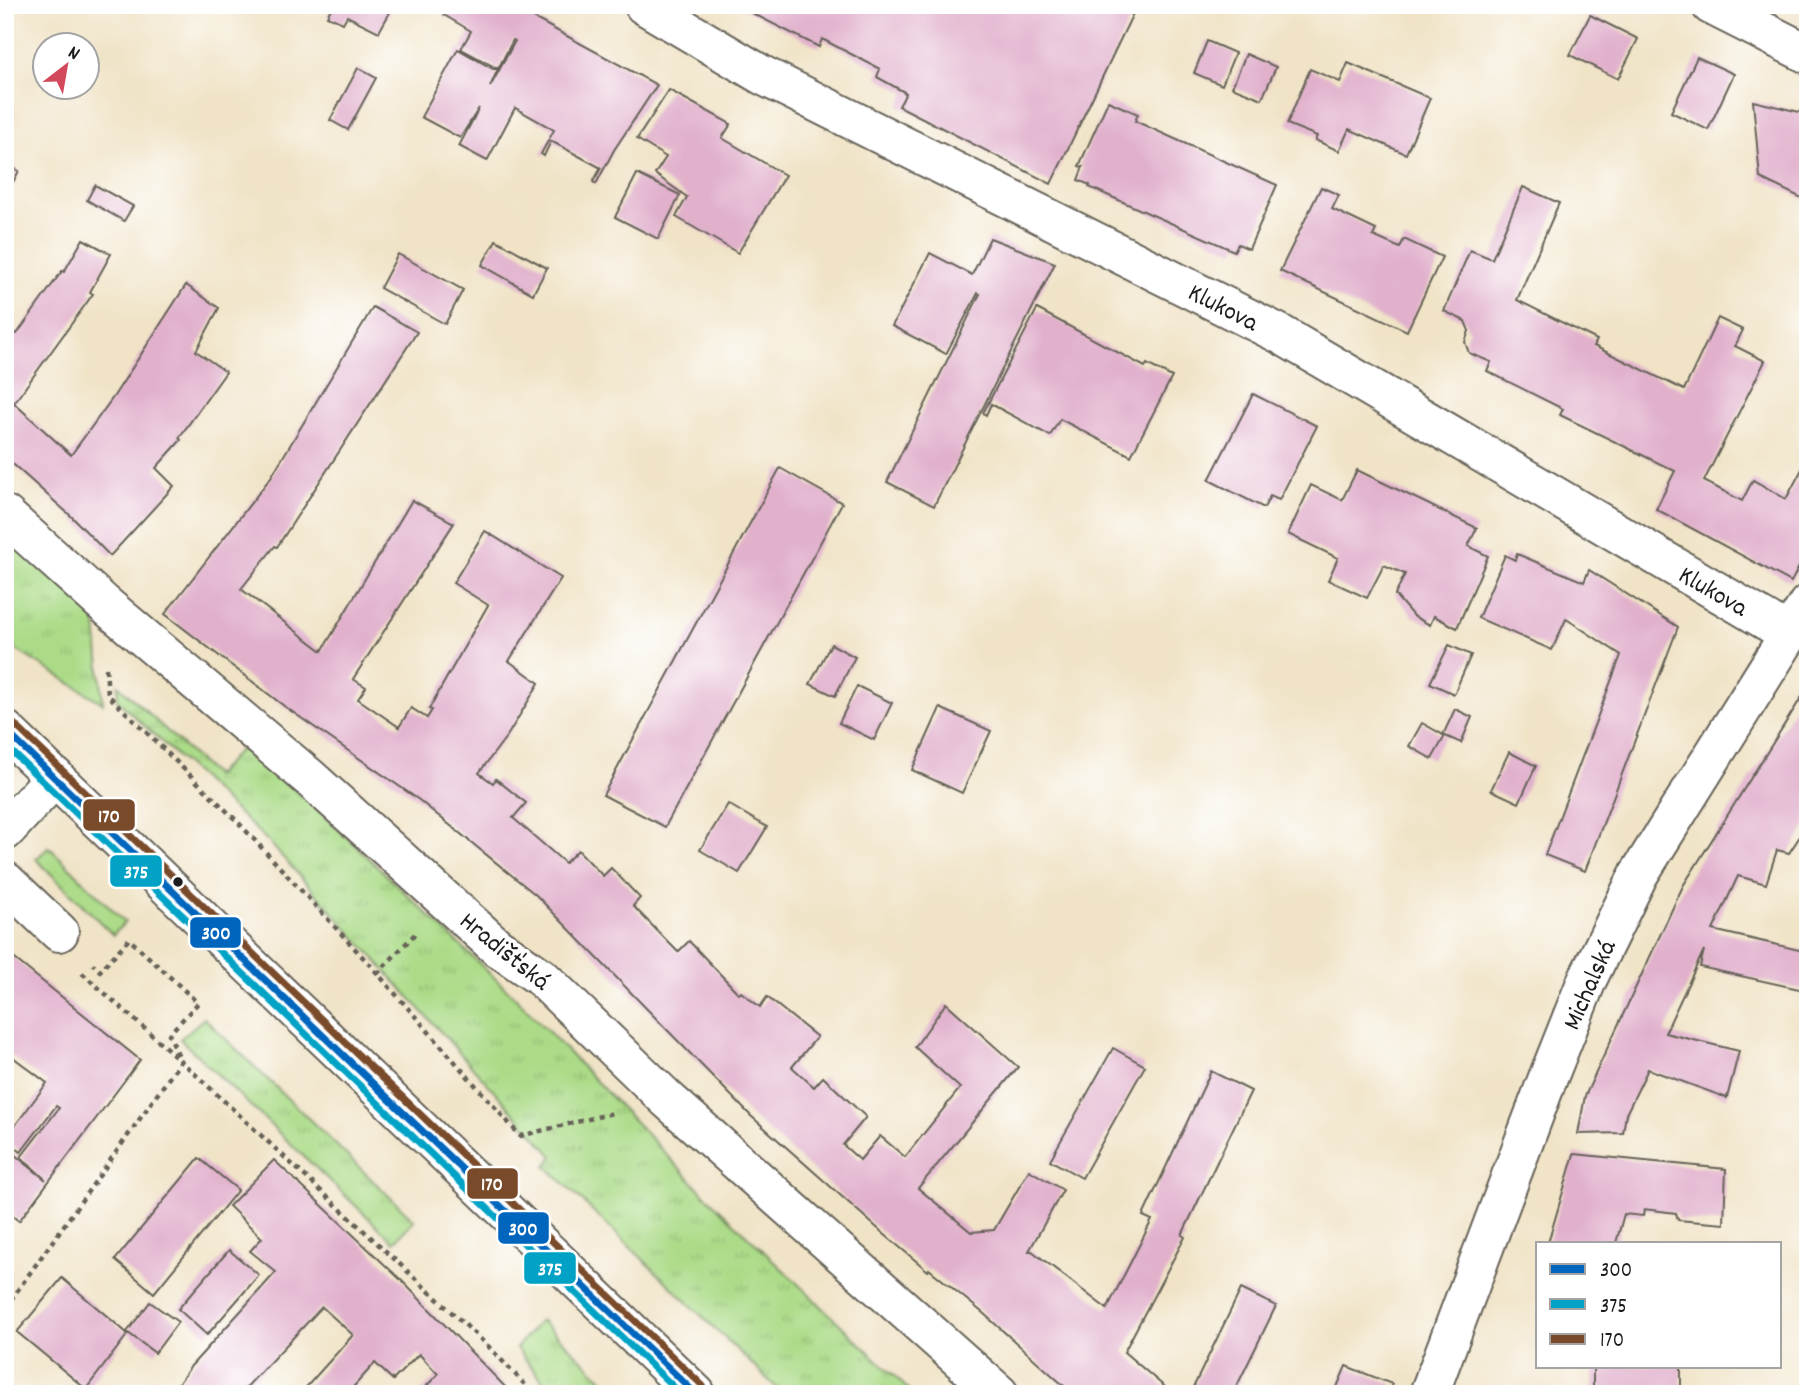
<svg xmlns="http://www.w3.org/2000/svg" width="1813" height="1399" viewBox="0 0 1813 1399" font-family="Dekko,sans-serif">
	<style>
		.grass { fill: url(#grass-tufts); stroke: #647c52; stroke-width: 2 }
		.building { fill: #e1b1cc }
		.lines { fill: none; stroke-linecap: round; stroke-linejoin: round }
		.minor-casing { stroke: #666258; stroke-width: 42 }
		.major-casing { stroke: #666258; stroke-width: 42 }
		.path { stroke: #666258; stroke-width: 4.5; stroke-dasharray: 5 5; stroke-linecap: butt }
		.minor { stroke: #fff; stroke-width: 38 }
		.major { stroke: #fff; stroke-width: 38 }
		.bus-1-casing { stroke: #fff; stroke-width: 12 }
		.bus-2-casing { stroke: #fff; stroke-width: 12 }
		.bus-3-casing { stroke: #fff; stroke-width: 12 }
		.bus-1 { stroke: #0065bd; stroke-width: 7 }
		.bus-2 { stroke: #01a2c5; stroke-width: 7 }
		.bus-3 { stroke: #7a4b2a; stroke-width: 7 }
		.bus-dot { fill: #1c1c1c; stroke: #fff; stroke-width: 2.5 }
		.labels { text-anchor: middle; stroke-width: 7; stroke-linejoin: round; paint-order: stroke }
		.street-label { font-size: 26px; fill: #1c1c1c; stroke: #fff }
		.line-badge { stroke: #fff; stroke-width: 2.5 }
		.badge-label { font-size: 19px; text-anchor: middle; font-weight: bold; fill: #fff }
	</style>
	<defs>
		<pattern id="grass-tufts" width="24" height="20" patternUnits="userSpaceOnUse" patternTransform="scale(1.75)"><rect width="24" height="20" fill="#acdb88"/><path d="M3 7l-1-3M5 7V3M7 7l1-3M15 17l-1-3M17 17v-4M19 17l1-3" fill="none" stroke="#93bb75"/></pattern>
	</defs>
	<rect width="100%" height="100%" fill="#fff"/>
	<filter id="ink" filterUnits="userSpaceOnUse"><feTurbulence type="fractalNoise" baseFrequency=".0143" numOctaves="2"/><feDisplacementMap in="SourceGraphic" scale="14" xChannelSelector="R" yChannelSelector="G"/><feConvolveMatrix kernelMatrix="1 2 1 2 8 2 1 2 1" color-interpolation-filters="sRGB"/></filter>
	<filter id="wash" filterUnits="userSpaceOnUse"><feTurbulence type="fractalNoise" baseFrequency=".00686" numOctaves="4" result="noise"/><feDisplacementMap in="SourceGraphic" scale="28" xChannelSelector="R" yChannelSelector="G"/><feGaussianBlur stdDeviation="1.57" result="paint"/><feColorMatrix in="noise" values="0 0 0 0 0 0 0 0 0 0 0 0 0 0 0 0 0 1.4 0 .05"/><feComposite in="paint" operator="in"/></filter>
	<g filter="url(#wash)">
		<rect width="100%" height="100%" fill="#f0e3c6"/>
		<g class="grass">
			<path d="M5 544H14L95 613 103 703 5 643Z"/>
			<path d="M118 685 215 776 244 745 318 810 520 1002 708 1198 913 1394H783L546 1166 553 1156 269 842 117 700Z"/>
			<path d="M49 847 125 922 113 935 36 859Z"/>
			<path d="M204 1018 414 1220 394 1242 180 1039Z"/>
			<path d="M541 1320 618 1394H554L516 1348Z"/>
		</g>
		<g id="blocks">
			<g class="building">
				<path d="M333 5H394L379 32 347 16 343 23 327 16Z"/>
				<path d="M450 5H536L530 16 657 85 614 150 596 184 593 182 601 168 551 141 544 156 541 154 554 130 515 108 487 161 459 146 479 108 460 138 421 117 458 49 493 69H498L490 87 515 41 513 40 498 69 461 49 471 31 444 15Z"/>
				<path d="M736 5H856L863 9 865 5H885L890 8 891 5H1137L1051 184 899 106 906 93 877 77 880 69 822 39 819 47Z"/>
				<path d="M1590 15 1638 39 1618 79 1570 55Z"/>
				<path d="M1207 41 1235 53 1222 85 1194 73Z"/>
				<path d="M1246 54 1276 67 1262 99 1232 87Z"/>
				<path d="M1697 57 1734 74 1708 130 1671 112Z"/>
				<path d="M1348 63 1430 98 1406 154 1349 129 1339 151 1315 140 1317 136 1287 124 1310 69 1340 82Z"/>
				<path d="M358 68 376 78 348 130 330 120Z"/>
				<path d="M669 90 731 124 722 138 785 175 738 253 676 217 687 197 655 174 666 157 637 139Z"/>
				<path d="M1108 101 1138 114 1135 121 1277 185 1249 249 1238 244 1234 251 1089 187 1090 185 1078 180 1083 167 1079 166Z"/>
				<path d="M1753 101 1808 114V201L1760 178Z"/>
				<path d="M5 164 19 171 5 197Z"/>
				<path d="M637 174 680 195 658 239 615 217Z"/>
				<path d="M95 185 133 206 124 221 87 200Z"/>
				<path d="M1321 187 1339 195 1332 209 1376 230 1373 236 1400 248 1404 239 1442 257 1407 331 1280 271Z"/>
				<path d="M1523 187 1559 203 1517 300 1597 340 1594 346 1684 390 1718 318 1743 330 1735 346 1765 361 1704 481 1742 501 1753 480 1786 499 1808 458V550L1791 582 1656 509 1675 471 1560 415 1563 409 1487 371 1491 362 1469 353 1465 342 1469 331 1465 321 1444 311 1470 250 1492 259Z"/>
				<path d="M990 238 1055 263 934 506 887 482 980 294 978 293 946 354 892 326 930 253 972 275Z"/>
				<path d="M83 239 111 254 90 292 93 294 14 403 71 455 114 396 186 285 219 308 196 351 226 372 179 438 181 440 156 468 174 486 110 556 72 517 5 457V343L14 332 17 334 62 271 64 272Z"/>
				<path d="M496 240 547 268 533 294 482 265Z"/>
				<path d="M398 254 463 290 445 324 380 288Z"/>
				<path d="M373 307 417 332 277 547 275 546 241 589 322 651 412 500 454 523 353 679 366 687 358 699 399 727 411 708 427 718 432 710 429 709 488 605 453 583 485 531 561 578 509 661 539 683 509 733 479 773 493 783 496 779 526 803 513 818 565 863 578 850 603 876 611 868 640 898 633 906 678 952 689 941 739 994 741 992 760 1007 767 997 817 1037 792 1067 814 1087 823 1077 866 1117 843 1145 860 1160 880 1136 905 1157 960 1088 915 1047 946 1003 1018 1067 918 1188 971 1232 994 1230 1029 1170 1063 1190 1029 1251H1032L1107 1309 1152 1220 1143 1216 1211 1071 1251 1091 1182 1235 1185 1237 1124 1352 1173 1394H1073L983 1313 929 1269 928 1271 884 1234 751 1116 536 895 419 800 284 706 165 614 271 477Z"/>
				<path d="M1037 309 1145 367 1147 364 1172 377 1131 456 1060 419 1050 436 991 404 986 415 983 413Z"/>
				<path d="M1253 394 1317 426 1279 500 1270 496 1264 508 1209 480Z"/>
				<path d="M780 468 842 503 665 827 603 795Z"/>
				<path d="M1357 470 1477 528 1468 546 1488 556 1457 628 1434 616 1430 625 1413 616 1395 595 1405 574 1384 565 1367 598 1328 580 1338 558 1288 534 1311 485 1342 500Z"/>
				<path d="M1517 554 1584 582 1589 570 1678 627 1585 871 1545 855 1621 655 1568 620 1566 619 1552 650 1478 618 1505 555 1515 560Z"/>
				<path d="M831 644 855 657 835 696 810 684Z"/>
				<path d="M1449 645 1471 655 1454 694 1430 683Z"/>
				<path d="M857 686 892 703 874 740 839 723Z"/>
				<path d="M1808 687V824L1789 853 1777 850 1766 884 1738 876 1713 930 1808 952V991L1700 967 1704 950 1665 1033 1739 1051 1727 1098 1648 1069 1626 1114 1623 1133 1578 1134 1585 1096 1683 886Z"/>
				<path d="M940 708 991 731 962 793 912 770Z"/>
				<path d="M1455 709 1472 717 1461 743 1443 735Z"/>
				<path d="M1422 723 1445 736 1432 759 1409 746Z"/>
				<path d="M1509 752 1536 766 1519 803 1491 790Z"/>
				<path d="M728 804 767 827 739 873 700 850Z"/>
				<path d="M5 951 140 1060 19 1221 5 1210V1147L46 1180 21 1157 59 1108 56 1106 21 1152 5 1139 47 1083 5 1051Z"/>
				<path d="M1113 1048 1145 1066 1082 1178 1050 1160Z"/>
				<path d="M1574 1154 1726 1169 1724 1224 1678 1220 1676 1213 1644 1209 1643 1216 1624 1214 1616 1243H1548Z"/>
				<path d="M199 1158 238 1190 154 1293 115 1260Z"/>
				<path d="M274 1160 402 1281 512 1394H419L438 1374 419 1354 393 1380 375 1363 347 1394H300L353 1335 322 1307 240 1394H171L191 1366 276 1272 250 1251 262 1238 229 1206Z"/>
				<path d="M229 1250 259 1275 207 1335 178 1309Z"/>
				<path d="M62 1278 128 1334 86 1389 17 1332Z"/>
				<path d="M1241 1289 1276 1306 1233 1394H1190Z"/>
				<path d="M150 1302 178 1322 155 1353 127 1332Z"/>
				<path d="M1346 1366 1392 1384 1388 1394H1334Z"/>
				<path d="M1593 1366H1681V1392L1593 1393Z"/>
			</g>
		</g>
	</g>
	<g filter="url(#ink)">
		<use href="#blocks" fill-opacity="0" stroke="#666258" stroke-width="2"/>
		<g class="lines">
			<g class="minor-casing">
				<g id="minor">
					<path d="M644 5 762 75 1280 334 1789 634"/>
					<path d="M1711 5 1808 54"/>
					<path d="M5 515 103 603 311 779 496 946 542 978 667 1099 999 1394"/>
					<path d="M5 831 55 777"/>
					<path d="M5 881 59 932"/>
					<path d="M1429 1394 1546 1083 1587 980 1639 874 1808 604"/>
				</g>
			</g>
			<g class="major-casing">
				<path id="major" d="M5 730 696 1394"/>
			</g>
			<g class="path">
				<path d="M106 668 108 695 237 821 371 966 520 1136 613 1113"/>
				<path d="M82 973 181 1061 489 1347 534 1394"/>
				<path d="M377 974 415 934"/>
				<path d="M5 1308 181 1061 169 1034 198 1003 129 939 100 971 93 964"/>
			</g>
			<use href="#minor" class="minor"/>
			<use href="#major" class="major"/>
			<g class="bus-1-casing">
				<path id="bus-1" d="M5 730 696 1394"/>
			</g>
			<g class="bus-2-casing">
				<path id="bus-2" d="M5 745 681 1394"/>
			</g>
			<g class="bus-3-casing">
				<path id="bus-3" d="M12 722 703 1386"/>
			</g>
			<use href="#bus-1" class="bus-1"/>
			<use href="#bus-2" class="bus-2"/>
			<use href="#bus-3" class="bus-3"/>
		</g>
	</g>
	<circle class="bus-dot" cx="178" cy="882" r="6"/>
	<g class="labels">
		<g class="street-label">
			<text transform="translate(1224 306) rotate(27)" y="9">Klukova</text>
			<text transform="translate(1714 590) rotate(30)" y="9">Klukova</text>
			<text transform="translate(506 950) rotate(39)" y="9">Hradišťská</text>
			<text transform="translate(1588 984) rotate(-66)" y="9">Michalská</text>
		</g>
	</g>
	<g class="line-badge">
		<rect x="82" y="798" width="54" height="34" rx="7" fill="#7a4b2a"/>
		<rect x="109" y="854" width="54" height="34" rx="7" fill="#01a2c5"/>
		<rect x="189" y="916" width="53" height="33" rx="7" fill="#0065bd"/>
		<rect x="466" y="1167" width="53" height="33" rx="7" fill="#7a4b2a"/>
		<rect x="497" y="1211" width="53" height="34" rx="7" fill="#0065bd"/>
		<rect x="523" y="1251" width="54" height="34" rx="7" fill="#01a2c5"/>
	</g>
	<g class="badge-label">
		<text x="109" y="822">170</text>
		<text x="136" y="878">375</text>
		<text x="216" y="939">300</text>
		<text x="492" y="1190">170</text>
		<text x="523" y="1235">300</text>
		<text x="550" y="1275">375</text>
	</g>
	<rect width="1813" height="1399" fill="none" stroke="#fff" stroke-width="28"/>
	<rect x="1536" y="1242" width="245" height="126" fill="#ffffff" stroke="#a4a4a4" stroke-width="2"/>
	<rect x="1550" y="1264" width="35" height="10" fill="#0065bd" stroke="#a4a4a4" stroke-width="2"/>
	<text x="1600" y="1276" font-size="21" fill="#1c1c1c">300</text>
	<rect x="1550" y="1299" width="35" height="10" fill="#01a2c5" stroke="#a4a4a4" stroke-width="2"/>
	<text x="1600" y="1312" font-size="21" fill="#1c1c1c">375</text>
	<rect x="1550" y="1334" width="35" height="10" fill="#7a4b2a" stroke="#a4a4a4" stroke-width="2"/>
	<text x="1600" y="1346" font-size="21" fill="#1c1c1c">170</text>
	<g transform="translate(66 66) rotate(31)"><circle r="33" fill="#ffffff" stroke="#a4a4a4" stroke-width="2"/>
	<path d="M0-5L12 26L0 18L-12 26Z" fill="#d1495b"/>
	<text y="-10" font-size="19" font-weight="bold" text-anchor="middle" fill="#1c1c1c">N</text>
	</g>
</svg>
